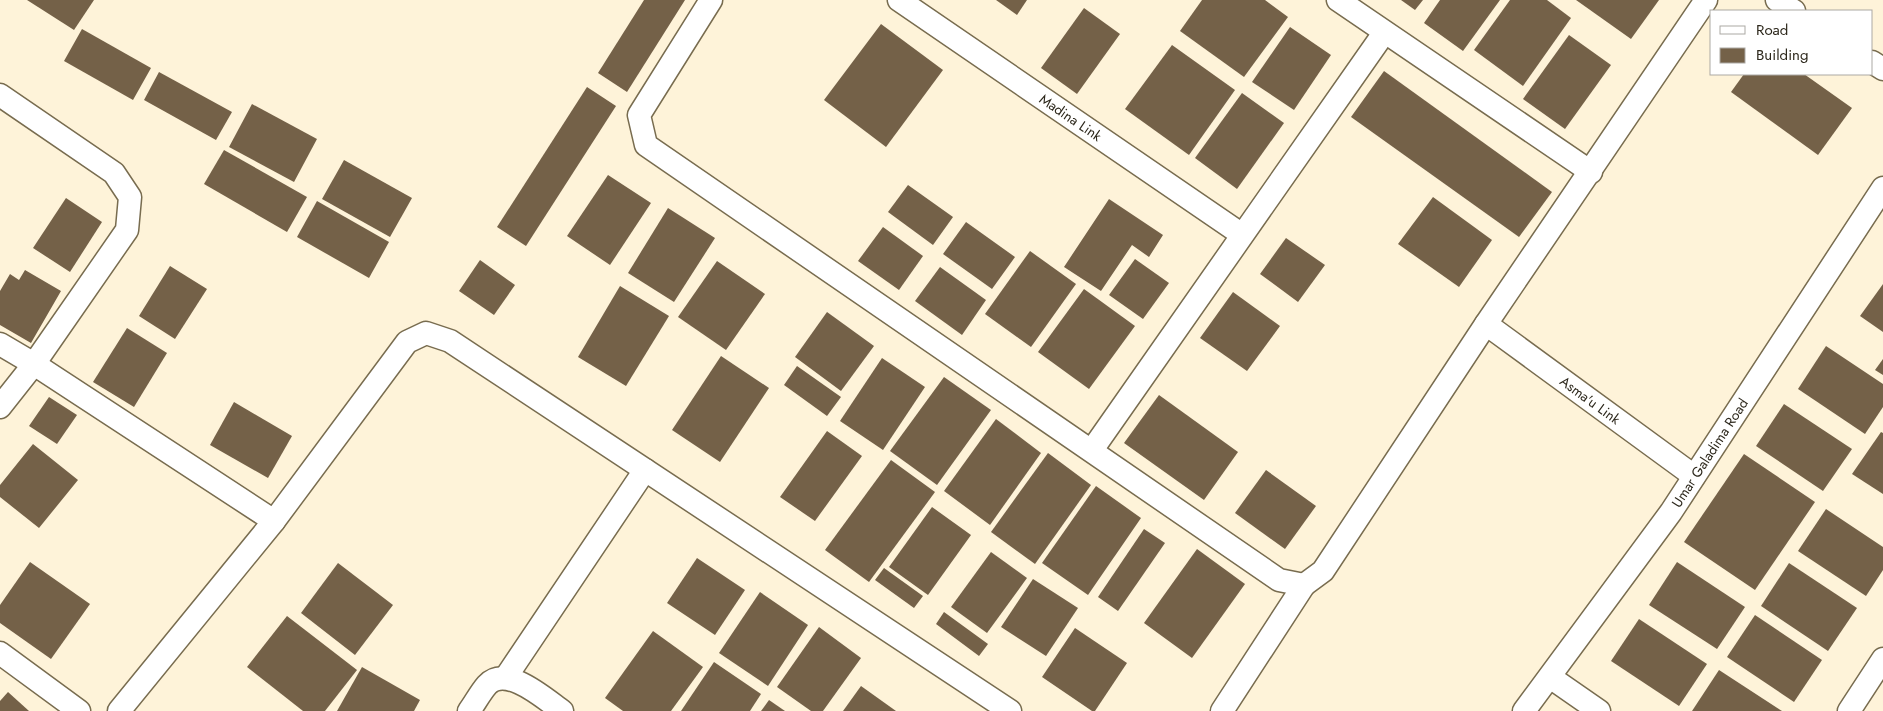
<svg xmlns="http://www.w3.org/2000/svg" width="1883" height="711" viewBox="0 0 1883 711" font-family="Jost,sans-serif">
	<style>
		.building { fill: #746148 }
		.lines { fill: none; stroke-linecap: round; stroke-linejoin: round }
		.minor-casing { stroke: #786c4f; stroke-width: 25 }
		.minor { stroke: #fff; stroke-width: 22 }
		.labels { text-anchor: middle; stroke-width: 5; stroke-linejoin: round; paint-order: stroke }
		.street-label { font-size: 14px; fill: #2d281c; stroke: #fff }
	</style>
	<rect width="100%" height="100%" fill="#fef3d9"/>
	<g class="building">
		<path d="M27 0H94L74 30Z"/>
		<path d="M644 0H685L627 92 598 73Z"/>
		<path d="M996 0H1027L1017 15Z"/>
		<path d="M1202 0H1265L1288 17 1244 77 1180 31Z"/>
		<path d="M1401 0H1423L1415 10Z"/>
		<path d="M1440 0H1500L1463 51 1424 23Z"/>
		<path d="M1510 0H1547L1571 18 1523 86 1474 50Z"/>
		<path d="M1576 0H1659L1631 39Z"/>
		<path d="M1084 8 1120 34 1077 94 1041 68Z"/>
		<path d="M881 24 943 70 886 147 824 100Z"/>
		<path d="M1290 27 1331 55 1294 110 1252 82Z"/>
		<path d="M82 29 151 68 133 100 64 61Z"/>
		<path d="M1569 35 1611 65 1565 129 1523 99Z"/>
		<path d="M1172 45 1235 90 1189 155 1125 109Z"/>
		<path d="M1384 71 1552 192 1519 237 1351 117Z"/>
		<path d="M159 72 232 112 216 140 144 100Z"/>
		<path d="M1744 74H1804L1852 108 1818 155 1731 92Z"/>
		<path d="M587 87 616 106 526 246 497 227Z"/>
		<path d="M1242 93 1284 123 1237 189 1195 158Z"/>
		<path d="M252 104 317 139 294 182 229 147Z"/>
		<path d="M224 150 307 197 287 232 204 184Z"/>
		<path d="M344 160 412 198 390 237 322 199Z"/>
		<path d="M608 175 651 203 610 265 567 236Z"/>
		<path d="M908 185 953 217 933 245 888 212Z"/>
		<path d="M1433 197 1492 240 1459 287 1398 244Z"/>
		<path d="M66 198 102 222 70 272 33 248Z"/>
		<path d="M1109 199 1163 235 1149 257 1132 245 1101 291 1064 267Z"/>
		<path d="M317 201 389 242 369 278 297 237Z"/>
		<path d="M668 208 715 238 674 302 628 273Z"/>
		<path d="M966 222 1015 257 992 289 943 254Z"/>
		<path d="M883 227 923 256 899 290 858 261Z"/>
		<path d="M1286 238 1325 265 1298 302 1260 274Z"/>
		<path d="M1030 251 1076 284 1031 347 985 314Z"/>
		<path d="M1135 259 1169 283 1143 319 1109 295Z"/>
		<path d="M480 260 515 285 494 315 459 291Z"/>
		<path d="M717 261 765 294 726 350 678 317Z"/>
		<path d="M170 266 207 289 175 339 139 316Z"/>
		<path d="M940 267 986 300 962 335 915 301Z"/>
		<path d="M25 270 61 291 31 343 0 325V291L10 274 19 280Z"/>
		<path d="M1883 284V332L1860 316Z"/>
		<path d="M620 286 669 316 626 386 578 357Z"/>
		<path d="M1084 289 1135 326 1089 389 1038 352Z"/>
		<path d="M1233 292 1280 326 1247 371 1200 338Z"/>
		<path d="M827 312 874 346 841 391 795 357Z"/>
		<path d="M127 328 167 353 134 407 93 382Z"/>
		<path d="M1826 346 1883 384V407L1865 434 1798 389Z"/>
		<path d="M721 356 769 388 720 462 672 430Z"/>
		<path d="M882 358 925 387 883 450 840 421Z"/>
		<path d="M1883 359V375L1875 370Z"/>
		<path d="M797 366 841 397 827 416 784 385Z"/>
		<path d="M944 377 991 410 937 485 890 451Z"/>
		<path d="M1159 395 1238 452 1204 500 1124 443Z"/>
		<path d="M49 397 77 415 57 444 29 426Z"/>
		<path d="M234 402 292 436 268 478 210 445Z"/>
		<path d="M1784 404 1852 449 1823 491 1756 446Z"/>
		<path d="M996 419 1041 453 990 525 944 491Z"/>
		<path d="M827 431 862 456 815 521 780 497Z"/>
		<path d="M1881 432 1883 433V494L1852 474Z"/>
		<path d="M33 444 78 480 39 528 0 497V485Z"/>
		<path d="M1048 453 1091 485 1035 564 991 532Z"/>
		<path d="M1744 454 1815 502 1755 590 1684 542Z"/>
		<path d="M891 460 935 492 869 582 825 550Z"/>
		<path d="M1266 470 1316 506 1285 549 1235 513Z"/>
		<path d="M1096 486 1141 518 1088 595 1042 563Z"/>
		<path d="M932 507 971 535 928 595 889 567Z"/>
		<path d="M1826 509 1883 547V570L1866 596 1798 551Z"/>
		<path d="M1144 529 1165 543 1118 611 1098 597Z"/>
		<path d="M1197 549 1245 584 1192 658 1144 623Z"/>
		<path d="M991 552 1027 578 987 633 951 607Z"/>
		<path d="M697 558 745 590 715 635 667 603Z"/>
		<path d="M30 562 90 604 51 659 0 623V605Z"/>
		<path d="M1677 562 1745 607 1717 649 1649 605Z"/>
		<path d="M338 563 393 605 355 655 301 613Z"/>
		<path d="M1789 563 1857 608 1828 651 1761 606Z"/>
		<path d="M884 568 923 596 914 608 875 580Z"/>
		<path d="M1033 579 1078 608 1046 656 1001 627Z"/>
		<path d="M760 592 808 625 768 686 719 653Z"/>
		<path d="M944 612 988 644 979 656 936 624Z"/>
		<path d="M1755 615 1822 660 1794 702 1727 657Z"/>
		<path d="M287 616 357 670 325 711H303L247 667Z"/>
		<path d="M1639 619 1707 664 1679 706 1611 661Z"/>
		<path d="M819 627 861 658 823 711H811L777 687Z"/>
		<path d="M1075 628 1127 663 1095 711H1092L1042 677Z"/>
		<path d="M653 631 703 667 671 711H623L605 698Z"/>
		<path d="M714 662 761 694 750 711H681Z"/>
		<path d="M362 667 420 700 414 711H337Z"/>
		<path d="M1719 670 1782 711H1692Z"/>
		<path d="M861 686 896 711H843Z"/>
		<path d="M8 692 29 711H0V701Z"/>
		<path d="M769 700 785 711H761Z"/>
	</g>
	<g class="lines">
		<g class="minor-casing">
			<g id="minor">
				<path d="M711 0 639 115 646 145 1279 580 1304 585 1323 571 1486 324 1706 0"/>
				<path id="s1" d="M899 0 1241 234"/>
				<path d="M1338 0 1591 172"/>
				<path d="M1777 0 1794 11"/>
				<path d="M1872 62 1883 69"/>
				<path d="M0 95 114 173 130 197 127 230 34 364 0 407"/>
				<path id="s2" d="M1486 324 1694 476"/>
				<path d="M0 344 34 364 274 521"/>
				<path d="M1092 450 1384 33"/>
				<path d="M0 653 79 711"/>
				<path d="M506 677 645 470"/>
				<path d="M1550 677 1599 711"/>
				<path d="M119 711 274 521 407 342 426 333 450 341 1010 711"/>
				<path d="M469 711C475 703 480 693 487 685 506 664 545 699 562 711"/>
				<path d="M1222 711 1304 585"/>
				<path id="s3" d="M1524 711 1671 512 1883 188"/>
				<path d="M1849 711 1883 659"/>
			</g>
		</g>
		<use href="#minor" class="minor"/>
	</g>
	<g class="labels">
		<g class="street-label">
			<text dy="5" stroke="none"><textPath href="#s1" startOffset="208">Madina Link</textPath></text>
			<text dy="5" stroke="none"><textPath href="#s2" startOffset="129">Asma'u Link</textPath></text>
			<text dy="5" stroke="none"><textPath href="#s3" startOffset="318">Umar Galadima Road</textPath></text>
		</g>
	</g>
	<rect x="1710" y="10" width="162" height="65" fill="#ffffff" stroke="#aba9a4"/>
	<rect x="1720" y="26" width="25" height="8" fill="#ffffff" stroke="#aba9a4"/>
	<text x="1756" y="35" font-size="15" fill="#2d281c">Road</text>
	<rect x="1720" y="48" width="25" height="15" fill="#746148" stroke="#aba9a4"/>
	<text x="1756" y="60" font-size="15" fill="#2d281c">Building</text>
</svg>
